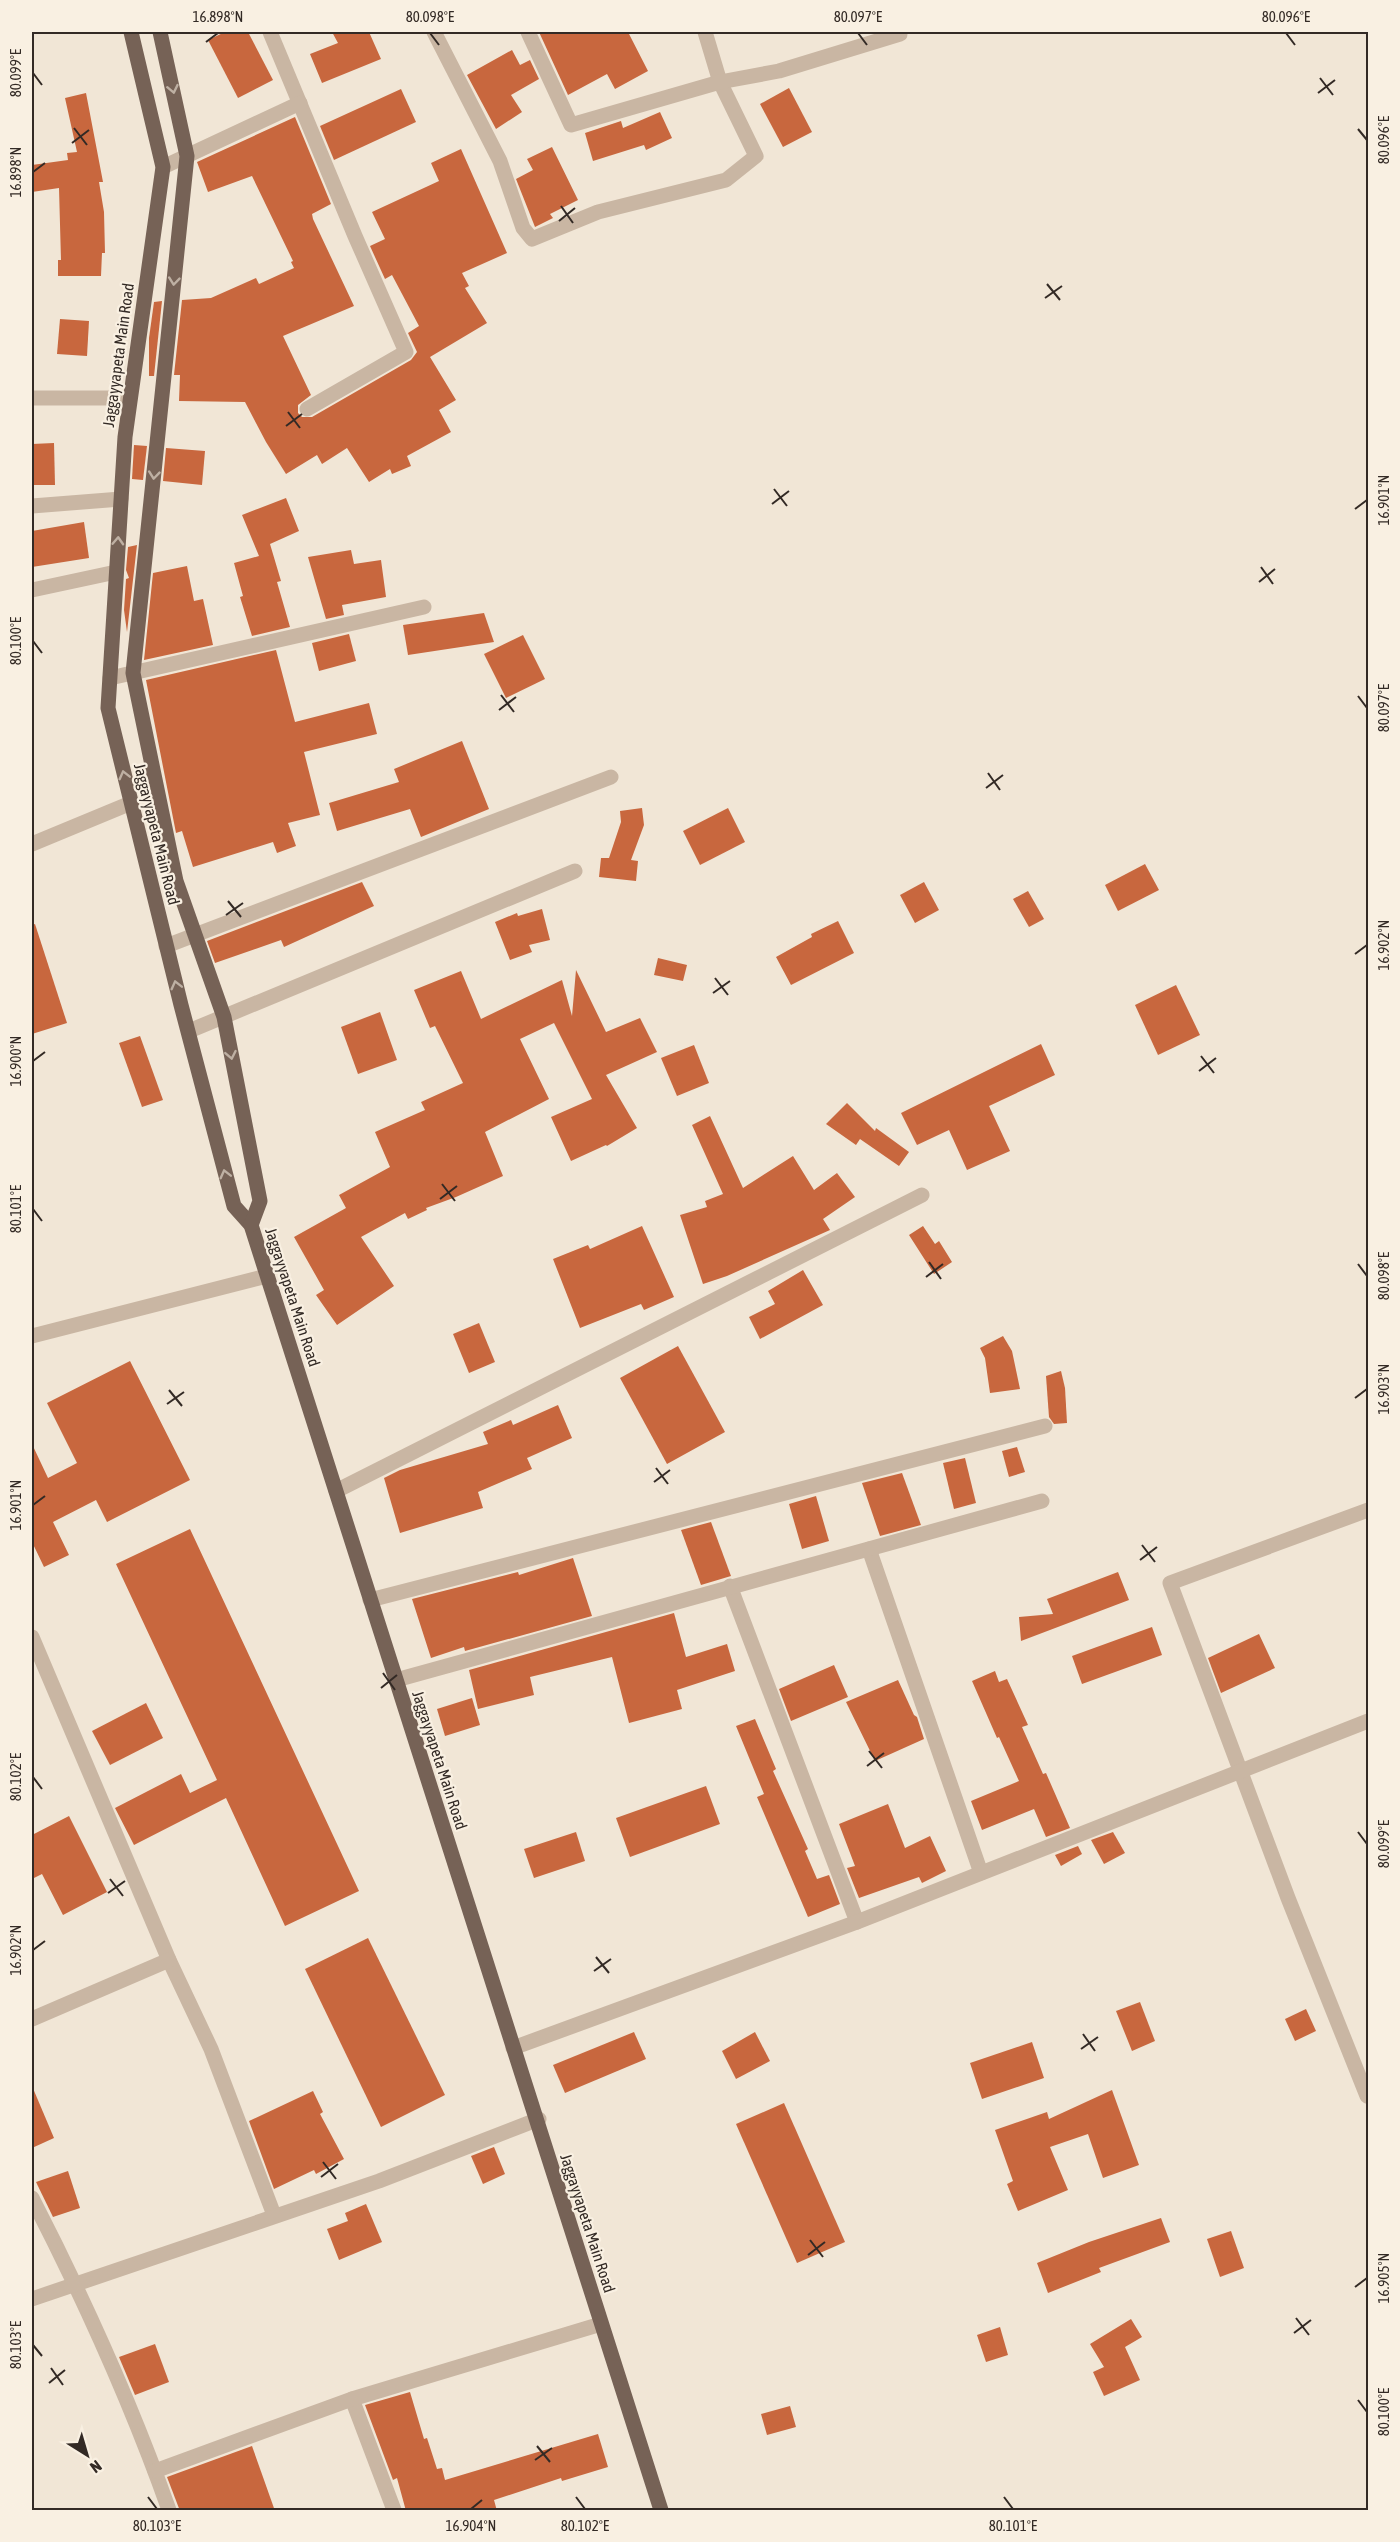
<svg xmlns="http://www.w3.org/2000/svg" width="1400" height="2542" viewBox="0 0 1400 2542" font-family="'Asap Condensed',sans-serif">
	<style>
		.building { fill: #c8673e }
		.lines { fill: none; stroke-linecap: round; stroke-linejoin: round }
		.minor { stroke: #c9b6a3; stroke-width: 15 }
		.major { stroke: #766256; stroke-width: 15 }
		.oneway { stroke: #beb0a3 }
		.ticks { fill: none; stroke: #332a25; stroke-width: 2 }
		.labels { text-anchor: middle; stroke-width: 4.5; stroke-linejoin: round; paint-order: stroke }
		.street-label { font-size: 16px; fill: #332a25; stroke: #f9f0e2 }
		.neatline { fill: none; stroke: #332a25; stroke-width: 2 }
		.ticks-label { font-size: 15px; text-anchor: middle; fill: #332a25 }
	</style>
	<rect width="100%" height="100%" fill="#f1e6d6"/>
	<g class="building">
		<path d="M225 32H248L273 80 238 98 208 40Z"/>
		<path d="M332 32H369L381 59 322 83 310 54 338 43Z"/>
		<path d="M539 32H628L648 71 615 89 607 74 568 95Z"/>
		<path d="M512 50 520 65 530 60 539 79 511 95 522 112 496 129 467 75Z"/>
		<path d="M789 88 812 132 783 147 760 104Z"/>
		<path d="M401 89 416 122 334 160 320 126Z"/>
		<path d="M86 93 103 182H99L104 212 105 253H102L101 276H58V260H61L59 188 32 192V165L68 160 67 153 77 152 65 98Z"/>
		<path d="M660 112 672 138 646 150 644 145 593 161 585 133 621 121 623 128Z"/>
		<path d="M295 117 331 204 312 214 313 219 354 306 283 336 311 395 298 405V413L302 417H312L411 360 417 352 408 333 419 326 392 275 385 279 370 246 385 239 372 212 439 181 431 163 461 149 507 253 462 273 469 286 465 288 487 323 430 357 456 400 439 410 451 432 407 456 411 466 392 474 390 469 369 482 347 448 322 464 317 455 286 474 266 442 245 402 179 401 180 375H174L182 300 211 298 256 278 259 284 294 268 291 262 293 261 252 176 208 192 197 162Z"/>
		<path d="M552 147 578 200 550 214 553 218 535 227 516 179 533 170 527 159Z"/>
		<path d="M162 301 154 376H149V338L154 302Z"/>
		<path d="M60 319 89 321 87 356 57 354Z"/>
		<path d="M54 443 55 485H32V444Z"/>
		<path d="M134 445 147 446 143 480 132 479Z"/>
		<path d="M166 448 205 451 202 485 163 481Z"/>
		<path d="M286 498 299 531 270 544 281 581 277 582 290 627 252 636 240 597 243 596 234 563 259 556 242 515Z"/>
		<path d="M84 522 89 558 32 567V531Z"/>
		<path d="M137 545 127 632 124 610 126 579 129 578 126 570 128 547Z"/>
		<path d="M351 550 354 564 381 560 386 597 342 605 344 615 326 619 308 557Z"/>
		<path d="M187 566 194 601 203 599 213 645 144 660 153 573Z"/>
		<path d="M484 613 494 642 408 655 403 625Z"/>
		<path d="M349 634 356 661 319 671 312 643Z"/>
		<path d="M523 635 545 679 506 698 484 654Z"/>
		<path d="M276 650 295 722 369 703 377 734 304 752 320 815 288 823 296 846 277 853 273 842 193 867 182 831 176 833 146 680Z"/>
		<path d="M462 741 489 809 421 837 410 809 337 831 329 803 399 782 394 769Z"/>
		<path d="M642 808 644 825 631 860 638 861 636 881 599 877 601 858H609L621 822 620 811Z"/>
		<path d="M728 808 745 842 700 865 683 831Z"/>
		<path d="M1145 864 1159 890 1118 911 1105 885Z"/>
		<path d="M362 882 374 906 284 947 281 940 215 963 207 941Z"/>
		<path d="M924 882 939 910 915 923 900 895Z"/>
		<path d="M1028 891 1044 919 1029 927 1013 899Z"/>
		<path d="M542 909 550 940 529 945 532 952 510 960 495 922 517 913 518 916Z"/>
		<path d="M838 921 854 953 791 985 776 957 812 937 811 934Z"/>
		<path d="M35 924 67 1023 32 1034V925Z"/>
		<path d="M658 958 687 965 683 981 654 975Z"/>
		<path d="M576 970 606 1032 640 1018 657 1052 606 1075 637 1128 607 1146 606 1145 571 1161 551 1117 592 1099 554 1023 520 1039 549 1099 485 1132 503 1176 456 1197 426 1208 427 1210 408 1219 405 1213 361 1237 394 1286 337 1325 316 1295 324 1290 294 1237 346 1208 339 1195 390 1167 375 1132 425 1110 421 1102 463 1083 435 1026 430 1028 414 990 461 971 481 1019 562 980 572 1016Z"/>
		<path d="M1176 985 1200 1035 1158 1055 1135 1005Z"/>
		<path d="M380 1012 397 1060 358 1074 341 1027Z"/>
		<path d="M140 1036 163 1100 142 1107 119 1043Z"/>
		<path d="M1041 1044 1055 1075 989 1106 1010 1151 967 1170 949 1130 917 1145 901 1113Z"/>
		<path d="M694 1045 709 1083 677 1096 661 1058Z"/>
		<path d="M847 1103 875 1131 876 1128 909 1152 899 1166 860 1139 856 1145 826 1124Z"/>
		<path d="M710 1116 743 1188 793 1156 814 1190 837 1173 855 1197 823 1219 830 1230 727 1276 703 1284 680 1215 707 1207 705 1201 723 1194 692 1125Z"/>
		<path d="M642 1226 674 1297 644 1310 641 1304 580 1328 553 1259 588 1245 590 1249Z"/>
		<path d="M923 1226 935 1244 939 1241 952 1262 934 1274 909 1235Z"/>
		<path d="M803 1270 823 1305 760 1339 749 1317 775 1304 768 1291Z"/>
		<path d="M479 1323 495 1362 469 1373 453 1334Z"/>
		<path d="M1003 1336 1012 1351 1020 1389 990 1393 985 1358 980 1348Z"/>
		<path d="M678 1346 725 1432 667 1464 620 1378Z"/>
		<path d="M130 1361 190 1480 107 1522 96 1500 53 1522 69 1555 44 1567 32 1542V1444L48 1478 77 1463 47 1403Z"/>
		<path d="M1061 1371 1065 1388 1067 1423 1054 1424 1049 1417 1046 1376Z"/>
		<path d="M558 1405 572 1438 527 1458 532 1469 478 1492 483 1508 400 1533 384 1478 400 1470 488 1444 483 1432 511 1420 513 1425Z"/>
		<path d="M1017 1447 1025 1472 1009 1477 1002 1451Z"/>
		<path d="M965 1458 976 1503 954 1509 943 1463Z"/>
		<path d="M902 1473 921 1525 880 1536 862 1483Z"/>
		<path d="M816 1496 829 1541 802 1549 789 1504Z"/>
		<path d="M711 1522 731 1576 701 1585 681 1530Z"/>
		<path d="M190 1529 359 1891 285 1926 226 1798 134 1845 115 1808 181 1774 190 1793 217 1780 116 1564Z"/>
		<path d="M573 1558 592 1616 465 1651 464 1647 431 1658 412 1599 518 1572 519 1575Z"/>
		<path d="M1118 1572 1129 1600 1021 1641 1019 1617 1053 1614 1047 1599Z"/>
		<path d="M674 1613 686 1657 727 1644 735 1671 677 1690 682 1709 629 1723 612 1657 530 1677 534 1695 478 1709 469 1670Z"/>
		<path d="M1152 1627 1162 1655 1082 1684 1072 1656Z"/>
		<path d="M1259 1634 1275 1668 1221 1693 1208 1658Z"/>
		<path d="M834 1665 848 1697 791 1721 779 1689Z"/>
		<path d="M995 1671 999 1682 1007 1679 1028 1725 1022 1727 1043 1774 1046 1773 1070 1828 1046 1837 1034 1809 982 1830 971 1801 1019 1781 999 1737 997 1738 972 1681Z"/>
		<path d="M898 1680 914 1715 917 1717 924 1739 875 1761 846 1702Z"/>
		<path d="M472 1698 480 1725 445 1736 437 1709Z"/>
		<path d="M146 1703 163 1738 110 1765 92 1731Z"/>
		<path d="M755 1719 776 1769 773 1771 808 1849 805 1851 817 1879 829 1875 840 1904 808 1917 757 1797 764 1794 736 1726Z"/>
		<path d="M706 1786 720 1824 630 1857 616 1818Z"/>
		<path d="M888 1804 905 1848 930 1836 946 1871 922 1883 919 1877 859 1898 847 1868 855 1866 839 1824Z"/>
		<path d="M69 1816 107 1892 63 1915 42 1874 32 1879V1835Z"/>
		<path d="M576 1832 585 1861 534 1878 524 1849Z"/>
		<path d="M1113 1832 1125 1853 1104 1864 1091 1840Z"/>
		<path d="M1078 1846 1082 1854 1061 1866 1055 1855Z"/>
		<path d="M368 1938 445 2095 381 2127 305 1969Z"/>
		<path d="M1140 2002 1155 2041 1132 2051 1116 2011Z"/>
		<path d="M1306 2009 1316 2031 1295 2041 1285 2019Z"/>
		<path d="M634 2032 646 2059 565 2093 553 2065Z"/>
		<path d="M755 2032 770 2061 736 2079 722 2051Z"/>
		<path d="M1032 2042 1044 2078 982 2099 970 2063Z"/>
		<path d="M32 2086 54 2138 32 2148Z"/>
		<path d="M1112 2090 1139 2165 1103 2178 1088 2134 1050 2147 1068 2190 1018 2211 1007 2184 1013 2181 995 2130 1047 2112 1049 2119Z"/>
		<path d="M313 2091 323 2112 320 2114 344 2159 316 2174 314 2170 274 2189 249 2121Z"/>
		<path d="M784 2103 845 2242 797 2263 736 2124Z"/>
		<path d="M494 2147 505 2174 483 2184 471 2156Z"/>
		<path d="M68 2171 80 2208 53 2217 36 2182Z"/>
		<path d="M366 2204 382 2242 339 2260 327 2229 348 2221 345 2213Z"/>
		<path d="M1161 2218 1170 2242 1099 2268 1101 2272 1048 2293 1037 2263 1089 2242Z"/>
		<path d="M1231 2231 1244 2268 1220 2277 1207 2239Z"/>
		<path d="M1131 2319 1142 2337 1125 2347 1140 2380 1104 2396 1093 2372 1104 2367 1090 2344Z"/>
		<path d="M1000 2327 1008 2355 986 2362 977 2335Z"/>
		<path d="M155 2344 169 2382 135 2395 119 2357Z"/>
		<path d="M410 2392 424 2439 427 2438 437 2469 442 2468 445 2480 598 2434 608 2467 562 2481 561 2478 494 2500 497 2511H406L397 2478 393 2480 365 2405Z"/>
		<path d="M790 2406 796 2427 767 2435 761 2414Z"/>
		<path d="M252 2446 275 2511H180L167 2477Z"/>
	</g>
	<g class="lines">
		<g class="minor">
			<path d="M270 32 355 236 406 352 307 409"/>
			<path d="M434 32 500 161 523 228 532 239 598 212 726 180 756 156 720 82 705 32"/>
			<path d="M528 32 571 125 720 82 779 71 900 34V32"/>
			<path d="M163 167 300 103"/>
			<path d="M32 398H130"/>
			<path d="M32 506 121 499"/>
			<path d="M32 590 116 572"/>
			<path d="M110 678 424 607"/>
			<path d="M32 844 131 803"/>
			<path d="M166 946 611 777"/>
			<path d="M189 1031 575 871"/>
			<path d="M32 1336 267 1276"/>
			<path d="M336 1491 922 1195"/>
			<path d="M1368 1510 1170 1583 1288 1898 1367 2096 1368 2095"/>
			<path d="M869 1549 981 1873"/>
			<path d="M730 1586 857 1922"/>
			<path d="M370 1600 1045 1426"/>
			<path d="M32 1637 169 1960 211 2049 274 2215"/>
			<path d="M396 1680 1042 1501"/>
			<path d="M32 2019 169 1960"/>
			<path d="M513 2048 857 1922 1368 1721"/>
			<path d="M32 2198C84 2299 131 2403 169 2510"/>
			<path d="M32 2299 379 2181 539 2119"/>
			<path d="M352 2399 394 2510"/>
			<path d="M155 2471 352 2399 601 2324"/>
		</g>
		<g class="major">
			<path d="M131 32 163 167 125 437 108 708 181 1005 234 1206 251 1225 661 2510"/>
			<path d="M160 32 187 156 133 673 176 881 224 1017 260 1201 251 1225"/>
		</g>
	</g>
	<defs><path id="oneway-chevron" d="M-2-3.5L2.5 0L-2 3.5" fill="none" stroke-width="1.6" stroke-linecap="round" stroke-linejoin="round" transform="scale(1.5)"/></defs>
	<g class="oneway">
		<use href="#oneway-chevron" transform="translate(173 89) rotate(78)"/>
		<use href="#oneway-chevron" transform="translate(174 281) rotate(96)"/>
		<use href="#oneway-chevron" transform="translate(154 475) rotate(96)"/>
		<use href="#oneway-chevron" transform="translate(118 541) rotate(-87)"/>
		<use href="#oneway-chevron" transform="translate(124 775) rotate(-104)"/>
		<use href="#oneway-chevron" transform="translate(176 985) rotate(-104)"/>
		<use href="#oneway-chevron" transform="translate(231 1055) rotate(79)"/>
		<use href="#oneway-chevron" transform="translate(225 1174) rotate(-104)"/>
	</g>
	<path class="ticks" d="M430 33 439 45M858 33 867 45M1286 33 1295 45M206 42 218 33M33 73 42 85M1320 78 1333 95M1318 93 1335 80M74 128 87 145M1358 129 1367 140M72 143 89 130M33 172 45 163M561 206 573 223M559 221 575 208M1047 284 1060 300M1045 298 1062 286M288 412 300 428M286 426 302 414M774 489 787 506M772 504 789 491M1355 509 1367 500M1261 567 1273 584M1259 582 1275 569M33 641 42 653M501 695 514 712M1358 696 1367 708M499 710 516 697M988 773 1000 790M986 788 1003 775M228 901 241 917M226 915 243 903M1355 954 1367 945M715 978 728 995M713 993 730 981M1201 1056 1214 1073M33 1061 45 1052M1199 1071 1216 1058M442 1184 455 1201M440 1199 457 1186M33 1209 42 1221M929 1262 941 1279M1358 1264 1367 1276M926 1277 943 1264M169 1390 182 1406M1355 1398 1367 1389M167 1404 184 1392M656 1468 668 1484M654 1482 670 1470M33 1505 45 1496M1142 1545 1155 1562M1140 1560 1157 1547M383 1673 395 1690M381 1688 397 1675M869 1751 882 1768M867 1766 884 1753M33 1777 42 1789M1358 1832 1367 1844M110 1879 123 1896M108 1893 125 1881M33 1950 45 1941M596 1957 609 1973M594 1971 611 1959M1083 2034 1095 2051M1081 2049 1098 2037M323 2162 336 2179M321 2177 338 2164M810 2240 823 2257M808 2255 825 2242M1355 2287 1367 2278M1296 2318 1309 2335M1294 2333 1311 2320M33 2345 42 2356M51 2368 63 2385M49 2383 65 2370M1358 2400 1367 2412M537 2446 550 2462M535 2460 552 2448M148 2497 157 2509M576 2497 585 2509M1004 2497 1013 2509M471 2509 482 2500"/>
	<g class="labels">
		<g class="street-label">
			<text transform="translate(118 355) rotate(-82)" y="6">Jaggayyapeta Main Road</text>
			<text transform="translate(157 834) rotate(76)" y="6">Jaggayyapeta Main Road</text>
			<text transform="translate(293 1297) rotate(72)" y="6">Jaggayyapeta Main Road</text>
			<text transform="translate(440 1760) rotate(72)" y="6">Jaggayyapeta Main Road</text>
			<text transform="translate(588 2223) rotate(72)" y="6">Jaggayyapeta Main Road</text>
		</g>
	</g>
	<rect width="1400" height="2542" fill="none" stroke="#f9f0e2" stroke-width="66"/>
	<g transform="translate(87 2455) rotate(143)" stroke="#f9f0e2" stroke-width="4.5" paint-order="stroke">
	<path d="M0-4.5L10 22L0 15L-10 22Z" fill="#332a25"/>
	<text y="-9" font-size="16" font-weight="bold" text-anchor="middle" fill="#332a25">N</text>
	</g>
	<rect x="33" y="33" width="1334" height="2476" class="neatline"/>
	<g class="ticks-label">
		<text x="218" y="22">16.898°N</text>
		<text x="430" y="22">80.098°E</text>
		<text x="858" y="22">80.097°E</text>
		<text x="1286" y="22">80.096°E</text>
		<text transform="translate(16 73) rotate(-90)" y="5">80.099°E</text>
		<text transform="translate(1384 140) rotate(-90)" y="5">80.096°E</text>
		<text transform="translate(16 172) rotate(-90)" y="5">16.898°N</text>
		<text transform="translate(1384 500) rotate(-90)" y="5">16.901°N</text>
		<text transform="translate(16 641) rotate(-90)" y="5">80.100°E</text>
		<text transform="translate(1384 708) rotate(-90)" y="5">80.097°E</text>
		<text transform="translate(1384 945) rotate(-90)" y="5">16.902°N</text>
		<text transform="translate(16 1061) rotate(-90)" y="5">16.900°N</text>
		<text transform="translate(16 1209) rotate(-90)" y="5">80.101°E</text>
		<text transform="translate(1384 1276) rotate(-90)" y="5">80.098°E</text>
		<text transform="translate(1384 1389) rotate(-90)" y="5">16.903°N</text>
		<text transform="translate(16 1505) rotate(-90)" y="5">16.901°N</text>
		<text transform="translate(16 1777) rotate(-90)" y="5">80.102°E</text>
		<text transform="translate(1384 1844) rotate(-90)" y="5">80.099°E</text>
		<text transform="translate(16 1950) rotate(-90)" y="5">16.902°N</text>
		<text transform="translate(1384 2278) rotate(-90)" y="5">16.905°N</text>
		<text transform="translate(16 2345) rotate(-90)" y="5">80.103°E</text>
		<text transform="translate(1384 2412) rotate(-90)" y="5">80.100°E</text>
		<text x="157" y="2531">80.103°E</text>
		<text x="471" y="2531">16.904°N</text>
		<text x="585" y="2531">80.102°E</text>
		<text x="1013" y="2531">80.101°E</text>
	</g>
</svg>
